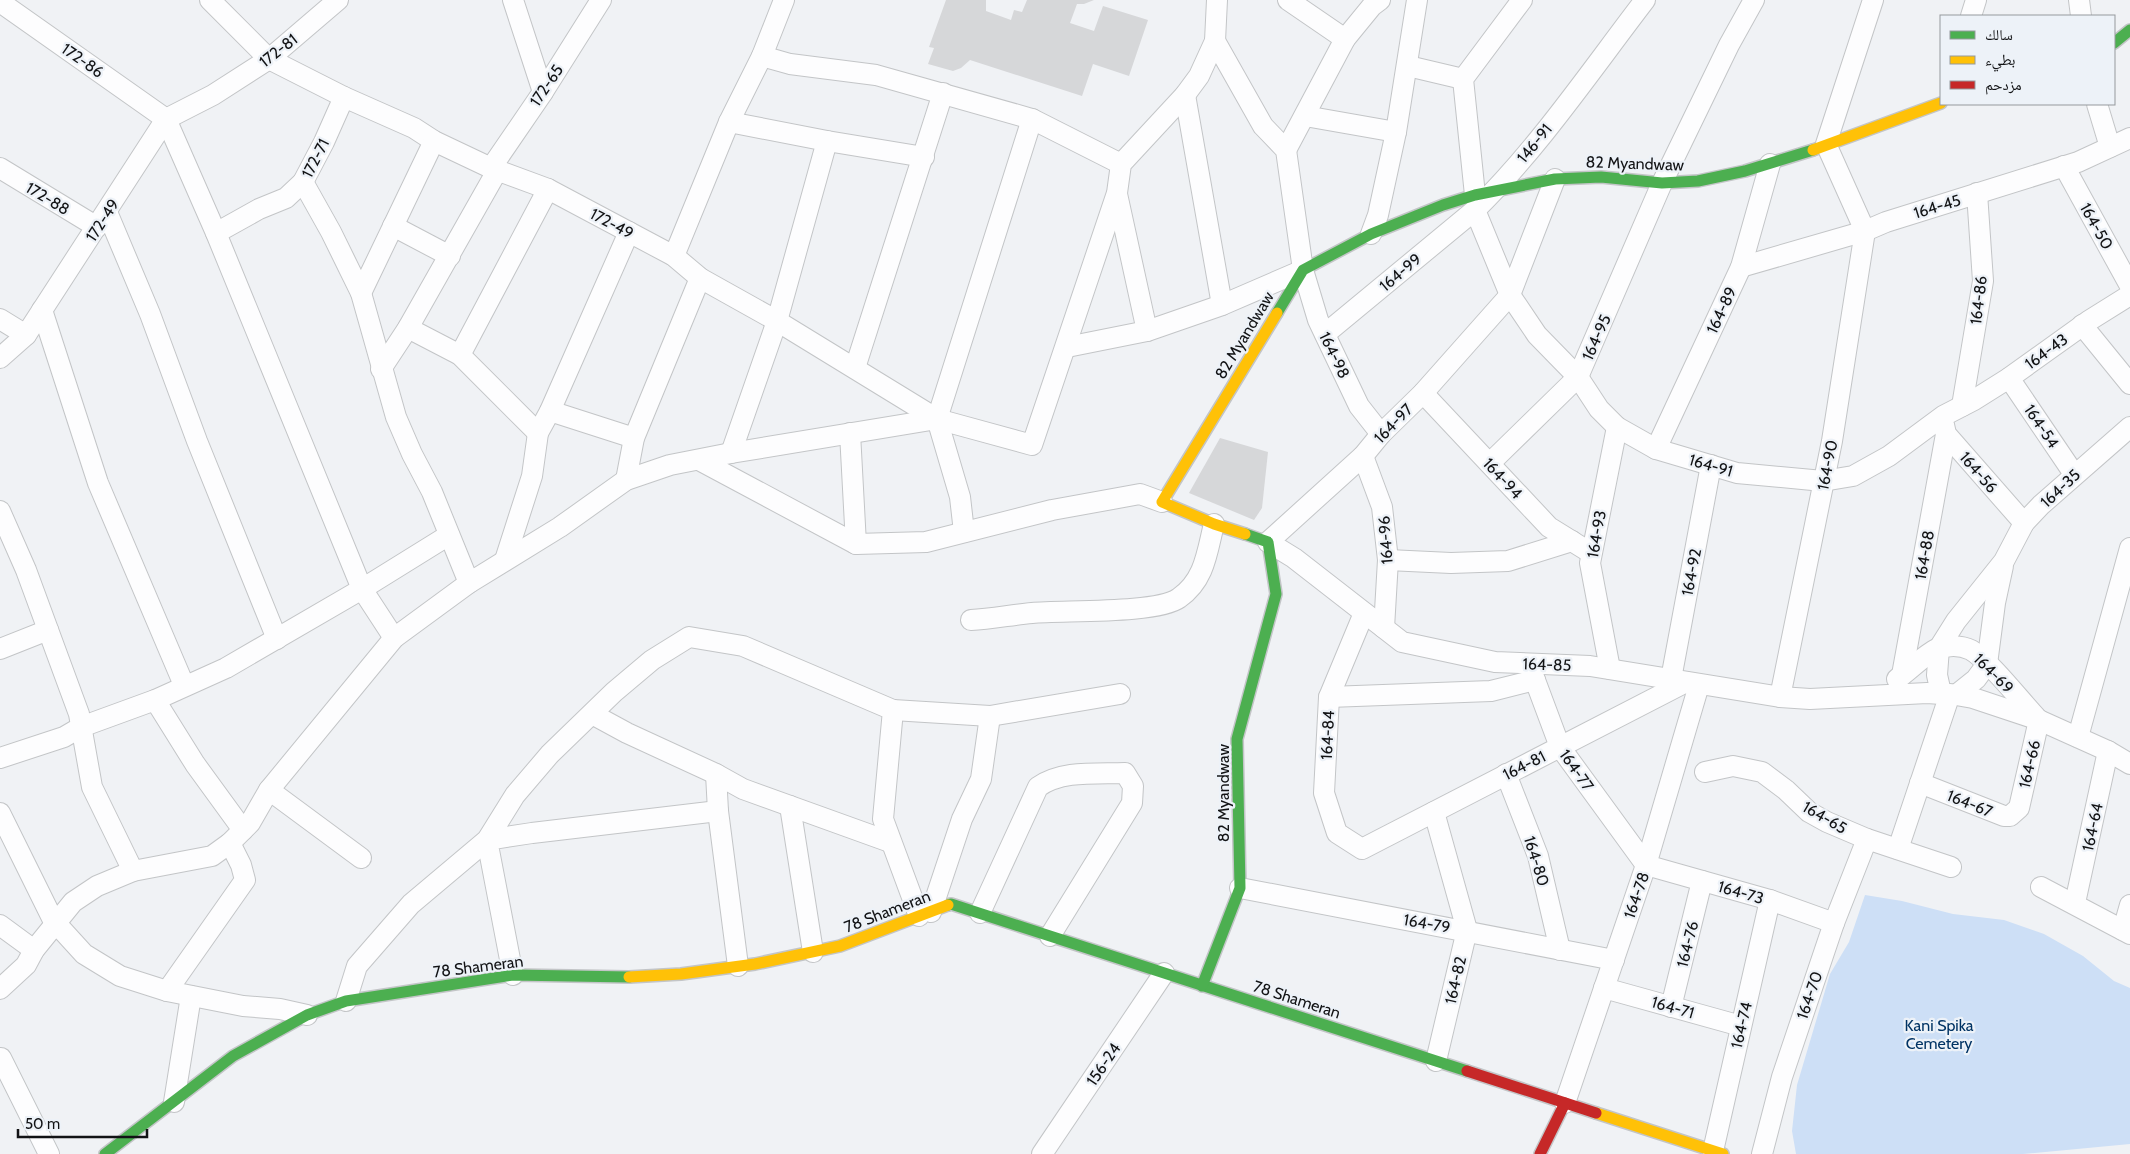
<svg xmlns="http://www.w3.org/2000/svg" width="2130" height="1154" viewBox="0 0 2130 1154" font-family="Cabin,'Noto Naskh Arabic',sans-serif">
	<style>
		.green { fill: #cddff6 }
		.building { fill: #d6d7d9 }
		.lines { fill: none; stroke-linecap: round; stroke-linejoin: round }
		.street-casing { stroke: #c3c5c7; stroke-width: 22 }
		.fast-casing { stroke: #c3c5c7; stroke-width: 14 }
		.slow-casing { stroke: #c3c5c7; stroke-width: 14 }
		.jam-casing { stroke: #c3c5c7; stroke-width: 14 }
		.street { stroke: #fdfdfe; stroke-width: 20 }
		.fast { stroke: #4caf50; stroke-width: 11 }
		.slow { stroke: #ffc107; stroke-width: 11 }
		.jam { stroke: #c62828; stroke-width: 11 }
		.labels { text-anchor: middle; stroke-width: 4.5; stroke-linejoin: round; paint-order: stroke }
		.street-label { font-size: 16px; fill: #121315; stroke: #edf2f8 }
		.park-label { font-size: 16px; fill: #003364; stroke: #edf2f8 }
	</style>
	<rect width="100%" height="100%" fill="#f0f2f5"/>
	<path class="green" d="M1865 895 1902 901 1953 914 2004 920 2044 934 2083 956 2114 981 2130 988V1144L2023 1154H1796L1792 1131 1797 1085 1830 974 1849 942Z"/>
	<g class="building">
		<path d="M946 0H986V11L1011 20 1014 10 1022 12 1027 0H1094L1084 4H1077L1070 23 1094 31 1103 6 1148 20 1129 76 1093 64 1082 96 970 60 961 68 953 71 928 64 934 48 929 47Z"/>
		<path d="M1220 438 1268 452 1262 508 1254 520 1189 493Z"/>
	</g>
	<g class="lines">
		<g class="street-casing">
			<g id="street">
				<path d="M210 0 269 59 344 97 414 128 434 141 491 168 548 189 674 256 700 278 777 321 937 419"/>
				<path d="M513 0 543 92"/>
				<path d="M1288 0 1345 39"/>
				<path d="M2079 0 2081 16"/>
				<path d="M0 2 166 119 216 233 362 589 394 638"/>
				<path d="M1971 16 1976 0"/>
				<path d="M1215 41 1263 126 1286 150 1303 270 1318 320 1359 406 1381 434"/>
				<path d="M762 56 790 64 876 75 1032 119 1121 164"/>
				<path d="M1408 66 1463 79"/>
				<path d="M1185 95 1222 305"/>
				<path d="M2097 104 2110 147"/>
				<path d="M1305 116 1396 132"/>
				<path d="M729 122 827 141 924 157"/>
				<path d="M1286 150 1345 39 1372 6 1380 0"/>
				<path d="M2064 166 2130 286"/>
				<path d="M0 168 97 227"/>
				<path d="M491 168 543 92 601 0"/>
				<path d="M1555 179 1510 295 1423 393 1381 434 1363 456 1268 542 1294 558 1402 642 1495 662 1590 666 1780 697 1810 699 1927 693 1956 695 1973 698 2039 720 2108 751 2130 764"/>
				<path d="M303 182 331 232 361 293 396 417 412 454 432 492 469 583"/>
				<path d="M1117 194 1147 331"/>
				<path d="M1475 195 1463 79 1522 0"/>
				<path d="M1475 210 1510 295 1537 335 1578 377 1599 409 1617 427 1656 449 1737 473 1823 481 1853 476 1889 456 1943 416 1974 400 2009 378 2090 320 2130 295"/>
				<path d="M107 212 150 314 197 441 277 639"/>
				<path d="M393 226 450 256"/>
				<path d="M216 233 259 209 286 198 303 182 324 142 344 97"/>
				<path d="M1371 234 1378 215 1396 132 1417 0"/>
				<path d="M674 256 729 122 762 56 784 0"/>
				<path d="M1741 267 1865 231 1886 222 2078 162 2130 138"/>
				<path d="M361 293 434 141"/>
				<path d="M42 310 98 483 184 685"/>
				<path d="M0 319 26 335"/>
				<path d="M2082 325 2130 384"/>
				<path d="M408 328 460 355 538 433"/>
				<path d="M1325 334 1475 210C1537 150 1592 69 1645 0"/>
				<path d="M1067 347 1147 331 1222 305 1303 270"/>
				<path d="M460 355 548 189"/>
				<path d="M0 358 26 335 166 119 213 95 269 59 338 0"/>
				<path d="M855 368 943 93"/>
				<path d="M381 369 408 328 497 171"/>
				<path d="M2009 378 2074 474"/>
				<path d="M1423 393 1549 527 1591 553"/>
				<path d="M1962 406 1983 281 1977 193"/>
				<path d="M550 411 634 438"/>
				<path d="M1944 425 1946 434 2024 523"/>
				<path d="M850 433 856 544"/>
				<path d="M1656 449 1741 267 1770 164"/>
				<path d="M731 453 777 321 827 141"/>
				<path d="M1363 456 1382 507 1388 560 1384 628"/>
				<path d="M699 460 856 544 926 542 1052 510 1140 494 1162 502"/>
				<path d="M1490 463 1578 377 1662 183 1729 45 1754 0"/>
				<path d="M626 480 634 438 700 278"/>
				<path d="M0 511 26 570 79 714 92 787 133 871"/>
				<path d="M964 532 960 497 937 419 1032 119"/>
				<path d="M505 560 532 476 538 433 550 411 629 232"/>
				<path d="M1388 560 1451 563 1508 561 1572 541"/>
				<path d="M1364 613 1329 697 1324 793 1337 833 1362 849 1686 682"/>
				<path d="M971 620C991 619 1011 615 1032 613 1063 610 1157 614 1179 598 1205 580 1207 552 1214 524"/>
				<path d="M0 649 48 630"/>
				<path d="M1529 664 1560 747 1646 865 1770 900 1834 923"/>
				<path d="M1610 669 1590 563 1617 427"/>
				<path d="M1902 675 1946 434"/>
				<path d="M1671 679 1711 465"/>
				<path d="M1897 679C1909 671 1925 654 1937 649 1948 645 1961 645 1971 650 1990 661 2019 699 2036 717"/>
				<path d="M1941 693 1937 675 1939 648 1956 621 2004 561 2024 523 2041 505 2130 427"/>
				<path d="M1956 695 1976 679 1987 664 1995 603 2003 566"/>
				<path d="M1329 697 1491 691 1535 680"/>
				<path d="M1780 697 1832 441 1865 231 1826 144 1873 0"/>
				<path d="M155 700 195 764 243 830"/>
				<path d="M893 710 990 716 1120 694"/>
				<path d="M592 714 627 733 716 774 743 789 890 842"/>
				<path d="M2078 737 2130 548"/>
				<path d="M0 758 64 737 81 727 155 700 226 668 362 589 449 535"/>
				<path d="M1705 772 1733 766 1762 772 1786 790 1809 812 1827 822 1867 839 1951 867"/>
				<path d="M716 774 718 811 738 966"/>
				<path d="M1506 774 1538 856 1560 950"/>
				<path d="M1920 783 2004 816H2010L2019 808 2039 720"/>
				<path d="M269 790 361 858"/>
				<path d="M790 806 813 952"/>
				<path d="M1434 812 1467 930 1436 1061"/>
				<path d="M0 813 53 920 84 954 120 976 167 991 243 1006 280 1009 307 1015"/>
				<path d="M1898 849 1950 694"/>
				<path d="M2041 887 2130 934"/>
				<path d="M1240 888 1614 960"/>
				<path d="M2075 903 2108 751"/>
				<path d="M931 912 962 819 981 779 990 716"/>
				<path d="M980 913 1038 787C1062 770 1096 774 1125 773L1133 786 1132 803 1050 936"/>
				<path d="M0 925 34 950"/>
				<path d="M2123 930 2130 905"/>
				<path d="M513 975 487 840 532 833 718 811"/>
				<path d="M1604 988 1741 1026"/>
				<path d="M0 989 26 965 34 950 73 902 97 886 133 871 212 856 230 843 250 823 269 790 394 638 469 583 560 527 626 480 670 465 731 453 937 419 1032 445 1117 193 1121 164 1185 95 1199 76 1215 41 1217 0"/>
				<path d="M167 991 245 880 241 865 230 843"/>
				<path d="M346 1001 357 966 411 904 487 840 515 795 550 754 614 692 652 660 689 637 743 646 893 710 883 819 919 916"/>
				<path d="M1671 1007 1702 881"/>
				<path d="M1 1058 49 1154"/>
				<path d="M174 1102 191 996"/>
				<path d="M1565 1103 1646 865 1699 685"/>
				<path d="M1713 1151 1770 900"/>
				<path d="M1042 1154 1164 973"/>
				<path d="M1762 1154 1782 1077 1834 923 1867 839"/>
			</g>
		</g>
		<g class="fast-casing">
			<g id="fast">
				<path d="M2114 43 2130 30"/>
				<path d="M1277 313 1303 270 1371 234 1443 205 1475 195 1555 179 1601 177 1662 183 1698 181 1745 171 1813 150"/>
				<path d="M948 905 951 904 1467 1071"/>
				<path d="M1202 986 1240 888 1237 739 1276 594 1268 542 1245 534"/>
				<path d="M105 1154 233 1056 307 1015 346 1001 513 975 629 977"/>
			</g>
		</g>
		<g class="slow-casing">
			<g id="slow">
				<path d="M1813 150 1941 103"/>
				<path d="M1245 534 1214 524 1162 502 1277 313"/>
				<path d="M629 977 681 974 755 964 840 946 948 905"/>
				<path d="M1596 1113 1723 1154"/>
			</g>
		</g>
		<g class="jam-casing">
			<g id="jam">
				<path d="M1467 1071 1596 1113"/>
				<path d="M1540 1154 1565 1103"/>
			</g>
		</g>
		<use href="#street" class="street"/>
		<use href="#fast" class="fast"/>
		<use href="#slow" class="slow"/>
		<use href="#jam" class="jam"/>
	</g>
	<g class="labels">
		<g class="street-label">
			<text transform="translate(278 50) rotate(-38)" y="6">172-81</text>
			<text transform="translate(83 60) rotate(35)" y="6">172-86</text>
			<text transform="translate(546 85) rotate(-56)" y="6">172-65</text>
			<text transform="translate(1534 143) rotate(-51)" y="6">146-91</text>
			<text transform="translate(315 158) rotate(-63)" y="6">172-71</text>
			<text transform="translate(1635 163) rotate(2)" y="6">82 Myandwaw</text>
			<text transform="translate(48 198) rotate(31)" y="6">172-88</text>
			<text transform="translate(1937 206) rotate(-17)" y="6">164-45</text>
			<text transform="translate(102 220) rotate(-57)" y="6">172-49</text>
			<text transform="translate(612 223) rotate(28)" y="6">172-49</text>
			<text transform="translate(2097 226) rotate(61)" y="6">164-50</text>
			<text transform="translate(1400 272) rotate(-40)" y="6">164-99</text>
			<text transform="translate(1978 300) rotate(-83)" y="6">164-86</text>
			<text transform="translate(1721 310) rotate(-65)" y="6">164-89</text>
			<text transform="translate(1244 335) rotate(-59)" y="6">82 Myandwaw</text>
			<text transform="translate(1596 337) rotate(-66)" y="6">164-95</text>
			<text transform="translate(2046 351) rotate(-36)" y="6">164-43</text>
			<text transform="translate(1335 355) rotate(64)" y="6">164-98</text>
			<text transform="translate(1393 423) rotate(-46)" y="6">164-97</text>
			<text transform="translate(2042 426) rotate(56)" y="6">164-54</text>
			<text transform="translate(1711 465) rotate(16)" y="6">164-91</text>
			<text transform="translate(1827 465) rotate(-79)" y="6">164-90</text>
			<text transform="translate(1979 472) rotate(49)" y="6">164-56</text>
			<text transform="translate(1503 478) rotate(47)" y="6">164-94</text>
			<text transform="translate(2060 488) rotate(-43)" y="6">164-35</text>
			<text transform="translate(1596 534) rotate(-80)" y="6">164-93</text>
			<text transform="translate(1385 540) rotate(-94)" y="6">164-96</text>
			<text transform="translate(1924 555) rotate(-80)" y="6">164-88</text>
			<text transform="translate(1691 572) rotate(-79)" y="6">164-92</text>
			<text transform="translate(1547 664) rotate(2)" y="6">164-85</text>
			<text transform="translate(1994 673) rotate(45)" y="6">164-69</text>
			<text transform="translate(1327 735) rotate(-87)" y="6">164-84</text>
			<text transform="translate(2029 764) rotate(-77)" y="6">164-66</text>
			<text transform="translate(1524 765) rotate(-27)" y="6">164-81</text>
			<text transform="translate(1577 770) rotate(55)" y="6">164-77</text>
			<text transform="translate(1223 793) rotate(-90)" y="6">82 Myandwaw</text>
			<text transform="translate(1970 803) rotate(22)" y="6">164-67</text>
			<text transform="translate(1825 817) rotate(30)" y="6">164-65</text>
			<text transform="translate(2092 827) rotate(-78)" y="6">164-64</text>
			<text transform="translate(1537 861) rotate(73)" y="6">164-80</text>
			<text transform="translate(1741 892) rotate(16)" y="6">164-73</text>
			<text transform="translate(1636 895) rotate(-71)" y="6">164-78</text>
			<text transform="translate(887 911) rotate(-21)" y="6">78 Shameran</text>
			<text transform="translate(1427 923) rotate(10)" y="6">164-79</text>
			<text transform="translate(1687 944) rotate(-76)" y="6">164-76</text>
			<text transform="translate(478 966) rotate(-7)" y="6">78 Shameran</text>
			<text transform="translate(1455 980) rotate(-77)" y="6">164-82</text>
			<text transform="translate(1809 995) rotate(-71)" y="6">164-70</text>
			<text transform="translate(1297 999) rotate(18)" y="6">78 Shameran</text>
			<text transform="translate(1673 1007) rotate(16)" y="6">164-71</text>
			<text transform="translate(1741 1025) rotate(-77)" y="6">164-74</text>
			<text transform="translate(1103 1064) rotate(-56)" y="6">156-24</text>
		</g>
		<g class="park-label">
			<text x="1939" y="1031">Kani Spika<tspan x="1939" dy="18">Cemetery</tspan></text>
		</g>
	</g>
	<rect x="1940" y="15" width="175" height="90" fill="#edf2f8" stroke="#95999d"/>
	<rect x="1950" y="31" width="25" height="8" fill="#4caf50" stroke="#95999d"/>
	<text x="1985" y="40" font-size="15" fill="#121315">سالك</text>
	<rect x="1950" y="56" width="25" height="8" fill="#ffc107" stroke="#95999d"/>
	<text x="1985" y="65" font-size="15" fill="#121315">بطيء</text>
	<rect x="1950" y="81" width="25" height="8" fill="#c62828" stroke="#95999d"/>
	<text x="1985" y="90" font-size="15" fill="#121315">مزدحم</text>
	<path d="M18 1129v8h129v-8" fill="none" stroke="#121315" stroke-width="2.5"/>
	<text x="25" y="1129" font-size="15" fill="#121315" stroke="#edf2f8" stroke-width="4" paint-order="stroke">50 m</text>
</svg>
